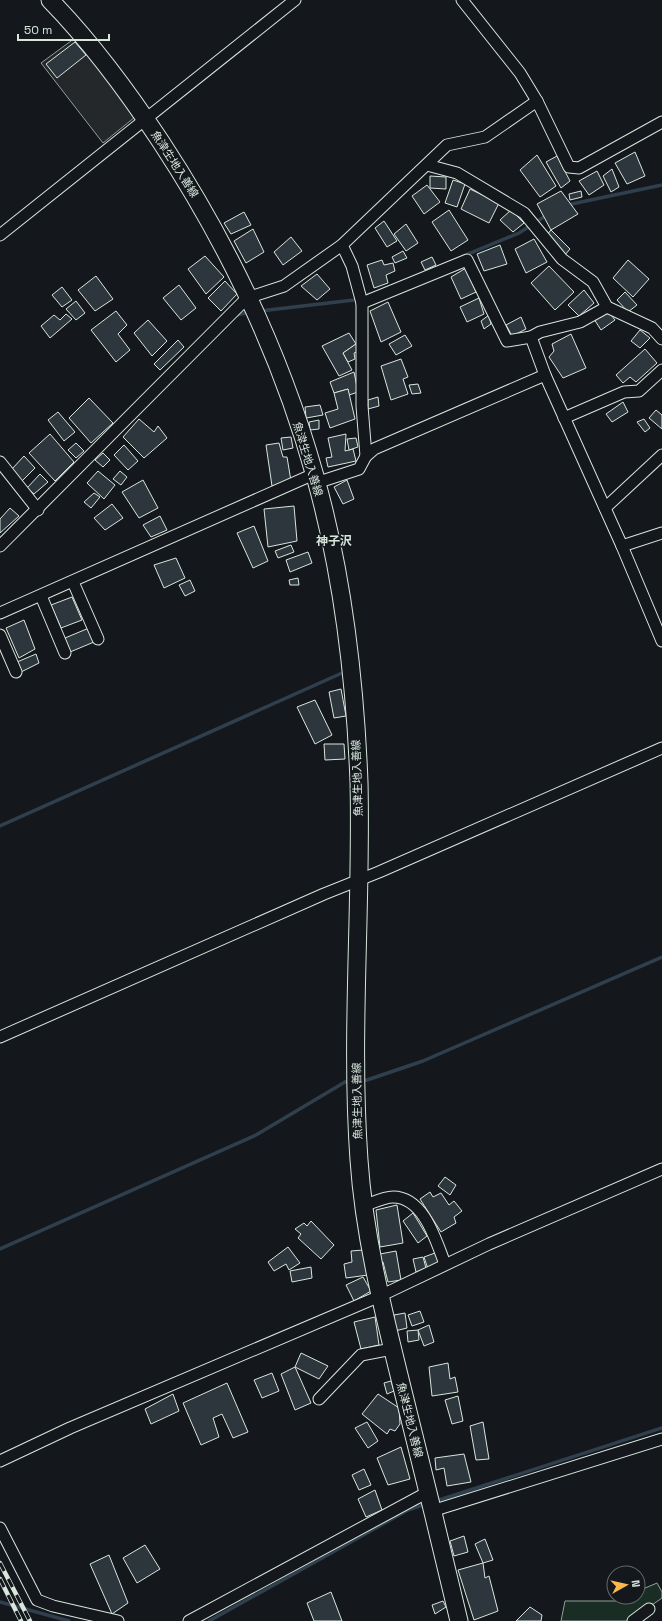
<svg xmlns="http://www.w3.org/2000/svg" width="662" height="1621" viewBox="0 0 662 1621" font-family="'Space Grotesk','Noto Sans JP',sans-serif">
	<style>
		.green { fill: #1a2d24; stroke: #939e99 }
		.parking { fill: #24282b; stroke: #939e99 }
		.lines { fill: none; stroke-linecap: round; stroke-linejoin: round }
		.stream { stroke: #2f3f4d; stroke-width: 3.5 }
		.building { fill: #2c363c; stroke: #d8e6dc }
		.street-casing { stroke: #d8e6dc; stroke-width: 13 }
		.primary-casing { stroke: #d8e6dc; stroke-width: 19 }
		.street { stroke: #14181c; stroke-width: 11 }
		.primary { stroke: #14181c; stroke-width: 17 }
		.rail-casing { stroke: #d8e6dc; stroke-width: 4.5 }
		.rail { stroke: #14181c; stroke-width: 3; stroke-dasharray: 9; stroke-linecap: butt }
		.labels { text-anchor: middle; stroke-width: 3; stroke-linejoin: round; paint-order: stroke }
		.street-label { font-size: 11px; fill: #d8e6dc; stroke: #14181c }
		.neighbourhood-label { font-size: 12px; font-weight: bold; fill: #d8e6dc; stroke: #14181c }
	</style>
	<rect width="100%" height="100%" fill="#14181c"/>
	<path class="green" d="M657 1583 662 1592V1598L629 1621H561L565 1601H623L629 1597H638V1591Z"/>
	<path class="parking" d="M75 38 135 117 103 143 41 63Z"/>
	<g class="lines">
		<g class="stream">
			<path d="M567 205 662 185"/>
			<path d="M463 256 519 233 547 215"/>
			<path d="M260 311 354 300 370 294"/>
			<path d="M237 315 250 312"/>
			<path d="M0 826 342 673"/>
			<path d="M360 1081 367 1080 423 1061 662 957"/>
			<path d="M0 1249 256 1135 345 1082 352 1081"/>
			<path d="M436 1501 662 1428"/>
			<path d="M0 1602 69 1621"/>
			<path d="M209 1621 408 1510 426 1504"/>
		</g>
	</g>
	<g class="building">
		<path d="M75 42 86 55 57 78 46 64Z"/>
		<path d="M635 152 645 176 627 184 615 163Z"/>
		<path d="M537 155 556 186 540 197 520 170Z"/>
		<path d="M557 156 570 181 561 188 546 162Z"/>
		<path d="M612 169 619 187 611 192 603 176Z"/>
		<path d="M597 171 604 185 589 195 579 181Z"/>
		<path d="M430 176 446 177V189L430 188Z"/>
		<path d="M453 180 465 184 457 207 445 203Z"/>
		<path d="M427 185 440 202 424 214 412 196Z"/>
		<path d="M470 189 499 203 489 223 461 209Z"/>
		<path d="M561 191 578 214 551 230 537 204Z"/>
		<path d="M581 191 582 197 570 200 569 194Z"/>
		<path d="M449 210 468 240 451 251 432 222Z"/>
		<path d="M511 210 524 223 513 232 500 220Z"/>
		<path d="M244 212 251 225 231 234 224 223Z"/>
		<path d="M384 221 397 241 387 247 375 228Z"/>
		<path d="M406 224 418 243 406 251 394 234Z"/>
		<path d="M253 229 264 252 246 263 234 241Z"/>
		<path d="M551 230 570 249 564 256 546 236Z"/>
		<path d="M291 237 302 251 283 265 274 252Z"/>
		<path d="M534 239 547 262 526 273 515 249Z"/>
		<path d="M500 245 507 264 484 271 477 254Z"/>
		<path d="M403 251 407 258 395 263 392 257Z"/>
		<path d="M205 256 224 277 206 294 188 269Z"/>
		<path d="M432 257 436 265 425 270 421 262Z"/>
		<path d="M382 260 384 265 393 263 395 271 386 275 388 283 374 288 367 265Z"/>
		<path d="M628 260 649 279 633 297 613 278Z"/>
		<path d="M549 266 574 292 555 310 531 283Z"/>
		<path d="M466 268 476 292 461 299 451 277Z"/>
		<path d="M317 274 330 289 317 300 301 286Z"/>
		<path d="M96 276 113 299 95 311 78 290Z"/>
		<path d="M225 281 237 294 221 311 208 298Z"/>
		<path d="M179 285 196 308 181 320 163 298Z"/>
		<path d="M62 287 72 300 62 307 52 295Z"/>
		<path d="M584 290 594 303 579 316 568 305Z"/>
		<path d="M625 292 637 305 628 312 617 300Z"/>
		<path d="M479 298 484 314 467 322 460 307Z"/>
		<path d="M76 301 85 313 76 320 66 309Z"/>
		<path d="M388 302 401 332 381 342 370 311Z"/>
		<path d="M116 311 127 325 118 334 130 350 116 362 91 330Z"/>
		<path d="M608 311 615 320 601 330 594 319Z"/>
		<path d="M66 314 72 319 50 338 41 326 54 315 60 320Z"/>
		<path d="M489 315 491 324 484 329 481 321Z"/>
		<path d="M521 317 526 329 512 336 506 325Z"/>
		<path d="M148 320 167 341 152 356 134 333Z"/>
		<path d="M640 330 650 338 640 348 631 341Z"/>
		<path d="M349 333 356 344 343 353 352 370 339 376 322 346Z"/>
		<path d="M571 334 586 368 563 378 549 357 554 351 552 344Z"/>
		<path d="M405 335 412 346 396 355 389 344Z"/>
		<path d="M178 340 184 347 160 370 154 364Z"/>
		<path d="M356 344 359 351 354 353 355 359 348 362 343 353Z"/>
		<path d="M645 349 657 363 636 382 630 377 623 383 616 375Z"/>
		<path d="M401 359 408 377 403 379 408 394 391 400 381 366Z"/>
		<path d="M354 372 358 392 349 395 348 389 334 393 330 382Z"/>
		<path d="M418 384 421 393 412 394 409 385Z"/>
		<path d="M348 389 355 419 330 428 325 413 338 409 334 393Z"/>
		<path d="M378 397 379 406 368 409V400Z"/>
		<path d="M89 398 113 423 91 443 69 418Z"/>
		<path d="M623 402 628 412 612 422 606 414Z"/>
		<path d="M320 405 323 415 306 418 305 407Z"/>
		<path d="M656 410 662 415V429L649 418Z"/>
		<path d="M58 412 75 432 64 441 48 420Z"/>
		<path d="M139 419 154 432 158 426 167 438 144 458 123 437Z"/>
		<path d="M644 419 650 428 645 432 637 422Z"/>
		<path d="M319 420V429L310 430 309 422Z"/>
		<path d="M50 434 74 462 55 481 29 453Z"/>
		<path d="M346 434 345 451 353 449 356 461 328 467 326 458 332 457 328 438Z"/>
		<path d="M291 437 293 448 283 450 281 438Z"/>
		<path d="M356 438 358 447 349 450 347 439Z"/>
		<path d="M76 443 84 451 76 458 68 450Z"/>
		<path d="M279 443 283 457H287L291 481 272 486 266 445Z"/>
		<path d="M124 445 138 461 128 470 114 455Z"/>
		<path d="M103 453 110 460 103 467 95 460Z"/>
		<path d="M24 456 35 468 22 481 12 469Z"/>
		<path d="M98 471 115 485 104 499 87 483Z"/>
		<path d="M120 471 127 477 121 485 113 479Z"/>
		<path d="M40 474 48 482 34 494 27 488Z"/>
		<path d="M143 480 158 508 139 518 122 492Z"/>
		<path d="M347 480 354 499 343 504 334 487Z"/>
		<path d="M94 493 100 497 91 508 84 502Z"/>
		<path d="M112 504 123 518 105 530 94 518Z"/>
		<path d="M294 506 297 541 268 547 264 509Z"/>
		<path d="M10 508 19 516 0 533V519Z"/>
		<path d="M160 516 167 530 151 537 143 525Z"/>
		<path d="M254 526 268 561 253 568 237 533Z"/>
		<path d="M291 545 294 552 278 558 275 551Z"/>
		<path d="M308 552 312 563 290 572 286 560Z"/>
		<path d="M176 558 185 578 164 588 154 565Z"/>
		<path d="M298 578 299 585H290L289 580Z"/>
		<path d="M190 580 195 591 185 596 179 585Z"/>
		<path d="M72 597 82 620 61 628 51 605Z"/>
		<path d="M24 620 35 649 19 658 6 628Z"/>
		<path d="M89 628 94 642 70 652 65 638Z"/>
		<path d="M36 654 39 663 21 672 17 662Z"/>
		<path d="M341 689 346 716 334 718 329 692Z"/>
		<path d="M315 700 332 735 315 744 297 707Z"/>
		<path d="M324 744H344L345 759 325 760Z"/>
		<path d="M445 1177 456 1185 450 1195 438 1186Z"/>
		<path d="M430 1192 433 1197 441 1193 449 1205 454 1201 462 1211 454 1217 456 1223 441 1232 420 1199Z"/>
		<path d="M397 1205 403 1243 380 1247 376 1210Z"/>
		<path d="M413 1213 427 1236 418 1243 403 1221Z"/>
		<path d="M311 1221 334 1245 321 1259 298 1238 301 1234 295 1229 304 1223 307 1226Z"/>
		<path d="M288 1247 300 1263 289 1270 286 1264 274 1271 268 1262Z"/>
		<path d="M363 1250 368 1275 346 1278 344 1264 352 1262 351 1251Z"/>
		<path d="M396 1251 401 1280 388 1282 383 1262H380V1254Z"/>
		<path d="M435 1253 439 1264 428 1269 424 1257Z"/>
		<path d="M423 1257 426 1268 416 1272 413 1259Z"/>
		<path d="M311 1267 312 1278 292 1282 290 1271Z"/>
		<path d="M363 1277 371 1291 354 1301 346 1285Z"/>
		<path d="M420 1311 424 1322 412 1326 408 1315Z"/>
		<path d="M405 1313 407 1328 395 1331 394 1315Z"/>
		<path d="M375 1317 379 1345 361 1349 354 1322Z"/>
		<path d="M429 1325 434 1342 424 1346 418 1330Z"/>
		<path d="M418 1330 419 1340 408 1342 407 1331Z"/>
		<path d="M301 1353 328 1366 319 1379 295 1367Z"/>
		<path d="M448 1363 450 1379 455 1377 458 1392 432 1396 429 1367Z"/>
		<path d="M295 1367 311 1403 295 1410 281 1374Z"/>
		<path d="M272 1373 279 1391 262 1398 254 1380Z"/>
		<path d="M391 1381 394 1391 387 1394 384 1383Z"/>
		<path d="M227 1383 248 1432 233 1438 222 1414 213 1418 219 1437 201 1445 183 1403Z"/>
		<path d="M173 1394 179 1411 151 1424 145 1409Z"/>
		<path d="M378 1394 399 1408 400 1424 395 1431 390 1429 387 1434 362 1414Z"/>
		<path d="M458 1396 463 1421 452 1424 445 1400Z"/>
		<path d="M367 1422 378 1441 368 1448 355 1428Z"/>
		<path d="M483 1422 489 1459 476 1460 470 1426Z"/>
		<path d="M401 1447 410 1479 388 1485 377 1458Z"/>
		<path d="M464 1454 471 1482 447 1486 444 1468 436 1470 435 1458Z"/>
		<path d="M364 1469 371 1485 359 1490 352 1475Z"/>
		<path d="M375 1490 382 1510 366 1517 358 1499Z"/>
		<path d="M464 1536 468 1552 454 1556 450 1541Z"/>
		<path d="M485 1539 493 1560 483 1563 475 1544Z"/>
		<path d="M145 1545 160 1569 137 1583 123 1558Z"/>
		<path d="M109 1555 128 1603 112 1614 90 1564Z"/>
		<path d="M483 1563 485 1578 489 1576 498 1611 474 1620 458 1570Z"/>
		<path d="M331 1592 342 1621H314L307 1603Z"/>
		<path d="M443 1601 446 1607 435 1614 432 1605Z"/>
		<path d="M530 1607 542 1615 541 1621H516Z"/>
	</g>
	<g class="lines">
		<g class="street-casing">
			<g id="street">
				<path d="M462 0 520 73 537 101 569 167 579 168 662 122"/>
				<path d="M427 165 457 173 524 213 562 259 593 282 607 307 652 328 662 339"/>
				<path d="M0 235 295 0"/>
				<path d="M342 245 352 266 362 303V406L366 456"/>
				<path d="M362 303 467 260 507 341 531 337"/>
				<path d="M607 307 580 322 540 332 531 337 545 375 622 546 662 641"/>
				<path d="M564 418 624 392 639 391 662 370"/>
				<path d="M0 462 38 510"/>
				<path d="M316 483 359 469 366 456 374 449 545 375"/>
				<path d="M605 508 662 455"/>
				<path d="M0 546 247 298 284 286 342 245 447 145 485 137 537 101"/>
				<path d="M622 546 662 533"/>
				<path d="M73 582 98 639"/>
				<path d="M41 596 65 653"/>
				<path d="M0 613 314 474"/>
				<path d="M0 635 16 672"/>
				<path d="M0 1037 324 894 379 872 662 748"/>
				<path d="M363 1206C372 1203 384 1197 393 1197 424 1197 436 1241 445 1264"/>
				<path d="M319 1399 361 1355 392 1349"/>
				<path d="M0 1461 70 1428 380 1296 489 1244 662 1169"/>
				<path d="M432 1511 662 1439"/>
				<path d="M0 1528 37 1600 53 1606 118 1621"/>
				<path d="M189 1621 428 1492"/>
				<path d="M633 1621 649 1609"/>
			</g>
		</g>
		<g class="primary-casing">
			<path id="primary" d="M50 0C92 43 128 92 161 142 228 244 282 358 315 476 343 575 355 679 359 782 362 908 350 1034 359 1160 364 1234 382 1306 400 1379 420 1460 440 1540 459 1621"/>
		</g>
		<use href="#street" class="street"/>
		<use href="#primary" class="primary"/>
		<g class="rail-casing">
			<g id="rail">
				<path d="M0 1563 30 1621"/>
				<path d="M0 1579 21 1621"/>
			</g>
		</g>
		<use href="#rail" class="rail"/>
	</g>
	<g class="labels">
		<g class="street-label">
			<text transform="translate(175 164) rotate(57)" y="4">魚津生地入善線</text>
			<text transform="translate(308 459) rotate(73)" y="4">魚津生地入善線</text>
			<text transform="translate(357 778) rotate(-92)" y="4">魚津生地入善線</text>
			<text transform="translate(357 1101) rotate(-91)" y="4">魚津生地入善線</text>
			<text transform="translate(410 1420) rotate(76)" y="4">魚津生地入善線</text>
		</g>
		<g class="neighbourhood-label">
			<text x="334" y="545">神子沢</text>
		</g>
	</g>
	<g transform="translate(626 1585) rotate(82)"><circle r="19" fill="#14181c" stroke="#626a69"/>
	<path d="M0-3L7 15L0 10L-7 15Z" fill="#ffb74d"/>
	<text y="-6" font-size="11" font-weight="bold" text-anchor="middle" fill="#d8e6dc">N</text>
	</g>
	<path d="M18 34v6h91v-6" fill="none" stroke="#d8e6dc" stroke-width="2"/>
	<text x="24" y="34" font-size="12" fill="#d8e6dc" stroke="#14181c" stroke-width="3" paint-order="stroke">50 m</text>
</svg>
